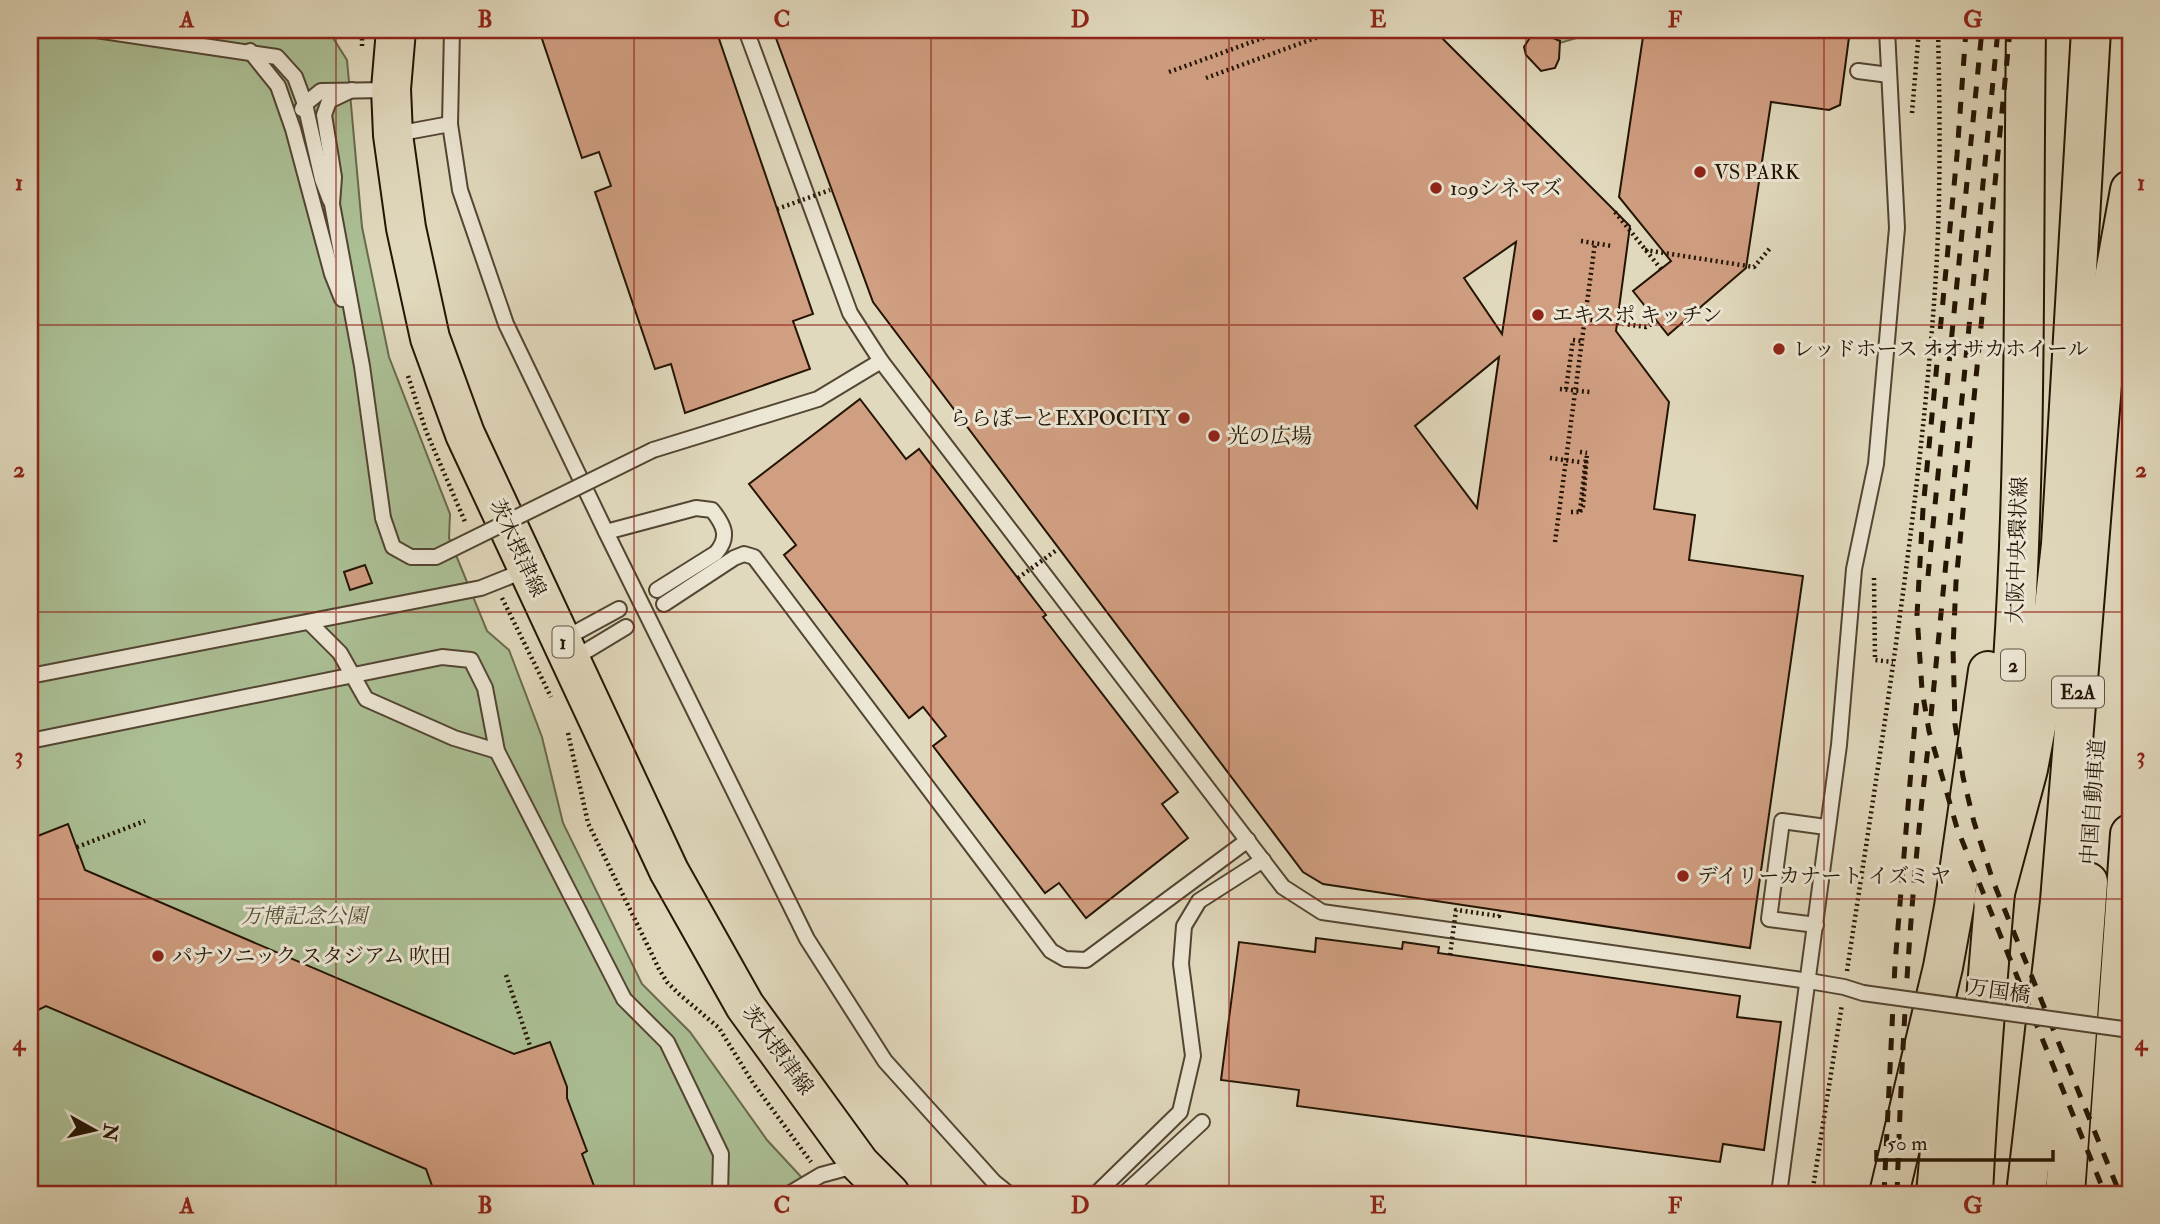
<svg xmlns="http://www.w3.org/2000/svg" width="2160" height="1224" viewBox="0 0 2160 1224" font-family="'IM FELL Double Pica','Noto Serif JP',serif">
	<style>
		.green { fill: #acc096; stroke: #686a4c; stroke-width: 2 }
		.building { fill: #d09e81; stroke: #231403; stroke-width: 2; fill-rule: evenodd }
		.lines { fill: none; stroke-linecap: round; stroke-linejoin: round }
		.service-casing { stroke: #524532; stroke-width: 18 }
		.primary-casing { stroke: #231403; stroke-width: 42 }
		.motorway-casing { stroke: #231403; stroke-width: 42 }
		.path { stroke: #231403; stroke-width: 4.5; stroke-dasharray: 2 3.5; stroke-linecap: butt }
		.service { stroke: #ece6d4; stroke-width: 14 }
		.primary { stroke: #e1d9bd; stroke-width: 38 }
		.motorway { stroke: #e1d9bd; stroke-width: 38 }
		.rail { stroke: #231403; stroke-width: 5; stroke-dasharray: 12 12; stroke-linecap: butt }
		.service-bridge-casing { stroke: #524532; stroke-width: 18; stroke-linecap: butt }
		.path-bridge { stroke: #231403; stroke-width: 4.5; stroke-dasharray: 2 3.5; stroke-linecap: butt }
		.service-bridge { stroke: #ece6d4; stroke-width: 14 }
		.grid { fill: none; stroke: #8f2418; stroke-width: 2; stroke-opacity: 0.55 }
		.poi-dot { fill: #8f2418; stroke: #ece6d4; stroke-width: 2.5 }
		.labels { text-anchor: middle; stroke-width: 6; stroke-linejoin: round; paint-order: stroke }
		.shield { fill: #ece6d4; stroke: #5f5342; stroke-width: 2 }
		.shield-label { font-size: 19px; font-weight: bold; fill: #231403 }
		.poi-label { font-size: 21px; fill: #231403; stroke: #ece6d4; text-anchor: start }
		.street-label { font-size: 21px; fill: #231403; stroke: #ece6d4 }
		.park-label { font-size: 21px; font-style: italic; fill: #535036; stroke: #ece6d4 }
		.neatline { fill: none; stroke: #8f2418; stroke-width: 2.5 }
		.grid-label { font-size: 23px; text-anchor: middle; font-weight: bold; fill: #8f2418 }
	</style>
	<rect width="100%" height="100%" fill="#e1d9bd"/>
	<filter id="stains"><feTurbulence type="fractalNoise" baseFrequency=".00286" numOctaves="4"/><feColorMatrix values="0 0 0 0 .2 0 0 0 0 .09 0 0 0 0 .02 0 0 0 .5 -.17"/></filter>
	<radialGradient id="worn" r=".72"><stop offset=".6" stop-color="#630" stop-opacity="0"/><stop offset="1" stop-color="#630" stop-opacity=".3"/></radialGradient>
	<g class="green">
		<path d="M30 30H328L347 60 362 227 389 357 450 514 449 538 487 631 509 650 542 737 563 823 642 984 690 1032 767 1140 817 1194H30Z"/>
		<path d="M1521 30H1590L1583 36 1560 43C1548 32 1533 40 1521 30Z"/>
	</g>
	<g class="building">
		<path d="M539 30H716L813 314 793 321 810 369 685 413 671 364 655 369 595 192 611 186 599 152 582 158Z"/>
		<path d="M773 30H1434L1630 226 1616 331 1669 402 1654 509 1695 515 1689 560 1803 576 1750 948 1323 884 1303 872 873 302ZM1516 242 1502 334 1464 278ZM1499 357 1477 508 1415 426Z"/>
		<path d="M1644 30H1850L1840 105 1829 110 1771 102 1746 268 1668 335 1633 291 1671 261 1619 197Z"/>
		<path d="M1531 36 1551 37 1560 41 1559 59 1555 68 1541 71 1526 55 1524 47Z"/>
		<path d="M860 399 906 459 919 449 1046 615 1043 617 1178 792 1162 804 1188 838 1086 918 1059 883 1045 893 933 746 946 736 923 707 909 718 784 555 796 545 749 484Z"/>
		<path d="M365 565 372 583 350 590 344 572Z"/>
		<path d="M68 824 85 870 514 1054 550 1042 567 1087V1098L587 1151 582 1154 597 1194H435L426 1169 46 1006 30 1014V839Z"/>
		<path d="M1316 938 1402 949 1403 942 1439 947 1438 953 1740 996 1737 1017 1781 1022 1764 1150 1723 1144 1720 1162 1297 1106 1299 1090 1221 1080 1239 942 1315 952Z"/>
	</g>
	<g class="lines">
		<g class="service-casing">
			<g id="service">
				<path d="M96 30 277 57 295 77 305 104 322 179 330 200"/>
				<path d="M452 30 450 124 460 190 506 324 606 532 807 939 885 1061 994 1182 1009 1194"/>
				<path d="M746 30 850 313 881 361 1283 887 1322 912 1809 981 1844 987 1863 993"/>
				<path d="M250 51 278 86 293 129 332 274 342 299"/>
				<path d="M1858 71 1889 75"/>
				<path d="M352 90 329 101 324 115 334 177 332 204 362 366 383 518"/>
				<path d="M302 109 305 104 321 91 389 90"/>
				<path d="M396 134 450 124"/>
				<path d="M653 450 818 399 881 361"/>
				<path d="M606 532 696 508 712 510C724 525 730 537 716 553L657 590"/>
				<path d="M664 604 734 558 744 554 754 557 1051 951 1065 959 1086 960 1248 840"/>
				<path d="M310 623 340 653 366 699 454 738 497 751"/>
				<path d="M562 640 619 609"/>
				<path d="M573 659 626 627"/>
				<path d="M30 676 481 588 526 570"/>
				<path d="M30 741 442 657 471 660 485 688 497 751 624 999 667 1042 721 1154 720 1194"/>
				<path d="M1816 925 1769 919 1782 821 1826 827"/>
				<path d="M789 1194 821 1175 858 1165"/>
				<path d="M1096 1194 1180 1112 1193 1056 1181 964 1184 926 1199 901 1263 860"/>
				<path d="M1124 1194 1202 1122"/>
				<path d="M1779 1194 1839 745 1854 569 1876 464 1897 228 1887 30"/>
			</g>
		</g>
		<g class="primary-casing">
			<g id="primary">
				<path d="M396 30 391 89 393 135 406 228 430 338 465 434 669 871 745 1006 860 1164 890 1194"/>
				<path d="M1889 1194 1943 967 1954 907 1988 671"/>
				<path d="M1936 1194 1952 1017"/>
				<path d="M1973 1194C1981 1017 2002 840 2013 662 2027 452 2023 240 2026 30"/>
			</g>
		</g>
		<g class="motorway-casing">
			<g id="motorway">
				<path d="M1993 900 2028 769 2047 670 2061 544 2091 30"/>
				<path d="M2026 1194 2060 901 2108 311 2130 190"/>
				<path d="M2065 1194 2088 882"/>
				<path d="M2105 1194 2130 834"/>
			</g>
		</g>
		<g class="path">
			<path d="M362 46V30"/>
			<path d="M1169 72 1285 30"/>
			<path d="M1206 78 1337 30"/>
			<path d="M1912 113 1919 30"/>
			<path d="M1615 212 1661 269"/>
			<path d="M1581 241 1612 246"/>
			<path d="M1645 250 1754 267 1771 247"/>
			<path d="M1585 319 1601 321"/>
			<path d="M1617 323 1646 327 1657 321"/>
			<path d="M408 376 426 431 466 524"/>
			<path d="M1566 389 1573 340 1581 341"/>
			<path d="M1580 452 1587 453"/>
			<path d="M1580 511 1586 457"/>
			<path d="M1571 512H1580"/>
			<path d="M1580 512 1583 506 1587 453"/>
			<path d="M1555 542 1595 243"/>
			<path d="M1874 578 1875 660 1893 662"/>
			<path d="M502 598 551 697"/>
			<path d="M568 733 588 823 659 969 667 982 679 994 719 1028 753 1083 811 1162"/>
			<path d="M77 847 145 821"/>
			<path d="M1847 971C1881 745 1919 518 1935 289 1941 203 1940 116 1938 30"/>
			<path d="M506 975 531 1049"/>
			<path d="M1812 1194 1842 1004"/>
		</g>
		<use href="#service" class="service"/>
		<use href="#primary" class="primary"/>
		<use href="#motorway" class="motorway"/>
		<g class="rail">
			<path d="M1966 30 1957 155 1923 509 1917 615 1922 690 1929 731 1957 828 2105 1194"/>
			<path d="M2010 30 1956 582 1953 648 1955 724 1963 777 1974 822 1993 881 2120 1194"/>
			<path d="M1928 576 1982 30"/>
			<path d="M1931 716 1998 30"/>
			<path d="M1884 1194 1895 964 1917 698"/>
			<path d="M1897 1194C1902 1042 1910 891 1929 740"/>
		</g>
		<g class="service-bridge-casing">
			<g id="service-bridge">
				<path d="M383 518 393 547 411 557H436L653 450"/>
				<path d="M1863 993 2130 1030"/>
			</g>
		</g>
		<g class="path-bridge">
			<path d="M777 209 830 190"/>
			<path d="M1560 389 1590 392"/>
			<path d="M1550 458 1580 462"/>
			<path d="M1018 578 1058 549"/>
			<path d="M1450 955 1456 910 1499 916 1500 910"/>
		</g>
		<use href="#service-bridge" class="service-bridge"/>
	</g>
	<path class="grid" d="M336 30V1194M634 30V1194M931 30V1194M1229 30V1194M1526 30V1194M1824 30V1194M30 325H2130M30 612H2130M30 899H2130"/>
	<g class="poi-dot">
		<circle cx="1700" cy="172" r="7"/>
		<circle cx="1436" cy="188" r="7"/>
		<circle cx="1538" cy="315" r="7"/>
		<circle cx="1779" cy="349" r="7"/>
		<circle cx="1184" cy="418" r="7"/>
		<circle cx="1214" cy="436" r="7"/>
		<circle cx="1683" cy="876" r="7"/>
		<circle cx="158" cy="956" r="7"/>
	</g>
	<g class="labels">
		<g class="shield">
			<rect x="552.5" y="626.5" width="21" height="31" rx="5"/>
			<rect x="2001" y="649.5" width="24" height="31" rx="5"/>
			<rect x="2052" y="676.5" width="52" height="31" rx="5"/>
		</g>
		<g class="shield-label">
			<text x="563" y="649">1</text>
			<text x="2013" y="672">2</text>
			<text x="2078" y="699">E2A</text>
		</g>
		<g class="poi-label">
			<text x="1714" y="179">VS PARK</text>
			<text x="1450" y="195">109シネマズ</text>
			<text x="1552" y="322">エキスポ キッチン</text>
			<text x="1793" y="356">レッドホース オオサカホイール</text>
			<text x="1170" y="425" text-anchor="end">ららぽーとEXPOCITY</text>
			<text x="1228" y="443">光の広場</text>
			<text x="1697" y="883">デイリーカナート イズミヤ</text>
			<text x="172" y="963">パナソニック スタジアム 吹田</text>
		</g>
		<g class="street-label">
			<text transform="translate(518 548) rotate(65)" y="7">茨木摂津線</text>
			<text transform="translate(2017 550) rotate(-88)" y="7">大阪中央環状線</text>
			<text transform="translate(2093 802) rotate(-86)" y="7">中国自動車道</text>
			<text transform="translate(1999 991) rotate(8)" y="7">万国橋</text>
			<text transform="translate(778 1050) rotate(54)" y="7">茨木摂津線</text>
		</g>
		<g class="park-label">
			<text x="304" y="923">万博記念公園</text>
		</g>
	</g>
	<rect width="2160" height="1224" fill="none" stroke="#e1d9bd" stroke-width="77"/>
	<g transform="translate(94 1130) rotate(98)" stroke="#ece6d4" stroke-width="5" paint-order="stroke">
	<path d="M0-5L12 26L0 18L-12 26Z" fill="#231403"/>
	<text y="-10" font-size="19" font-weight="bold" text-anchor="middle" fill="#231403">N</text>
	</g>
	<path d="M1876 1150v10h177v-10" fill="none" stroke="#231403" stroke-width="3.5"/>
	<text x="1887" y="1150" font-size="21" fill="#231403" stroke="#ece6d4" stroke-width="5" paint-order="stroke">50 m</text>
	<rect x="38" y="38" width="2084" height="1148" class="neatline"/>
	<g class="grid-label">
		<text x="187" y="27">A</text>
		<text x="485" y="27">B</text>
		<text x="782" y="27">C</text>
		<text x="1080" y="27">D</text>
		<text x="1378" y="27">E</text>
		<text x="1675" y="27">F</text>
		<text x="1973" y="27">G</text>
		<text x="19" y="190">1</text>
		<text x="2141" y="190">1</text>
		<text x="19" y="477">2</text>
		<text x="2141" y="477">2</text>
		<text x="19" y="763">3</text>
		<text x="2141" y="763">3</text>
		<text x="19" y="1050">4</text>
		<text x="2141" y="1050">4</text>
		<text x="187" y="1213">A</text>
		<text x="485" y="1213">B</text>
		<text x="782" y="1213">C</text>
		<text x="1080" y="1213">D</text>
		<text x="1378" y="1213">E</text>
		<text x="1675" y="1213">F</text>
		<text x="1973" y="1213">G</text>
	</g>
	<rect width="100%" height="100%" filter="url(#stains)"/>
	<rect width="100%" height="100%" fill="url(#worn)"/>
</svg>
